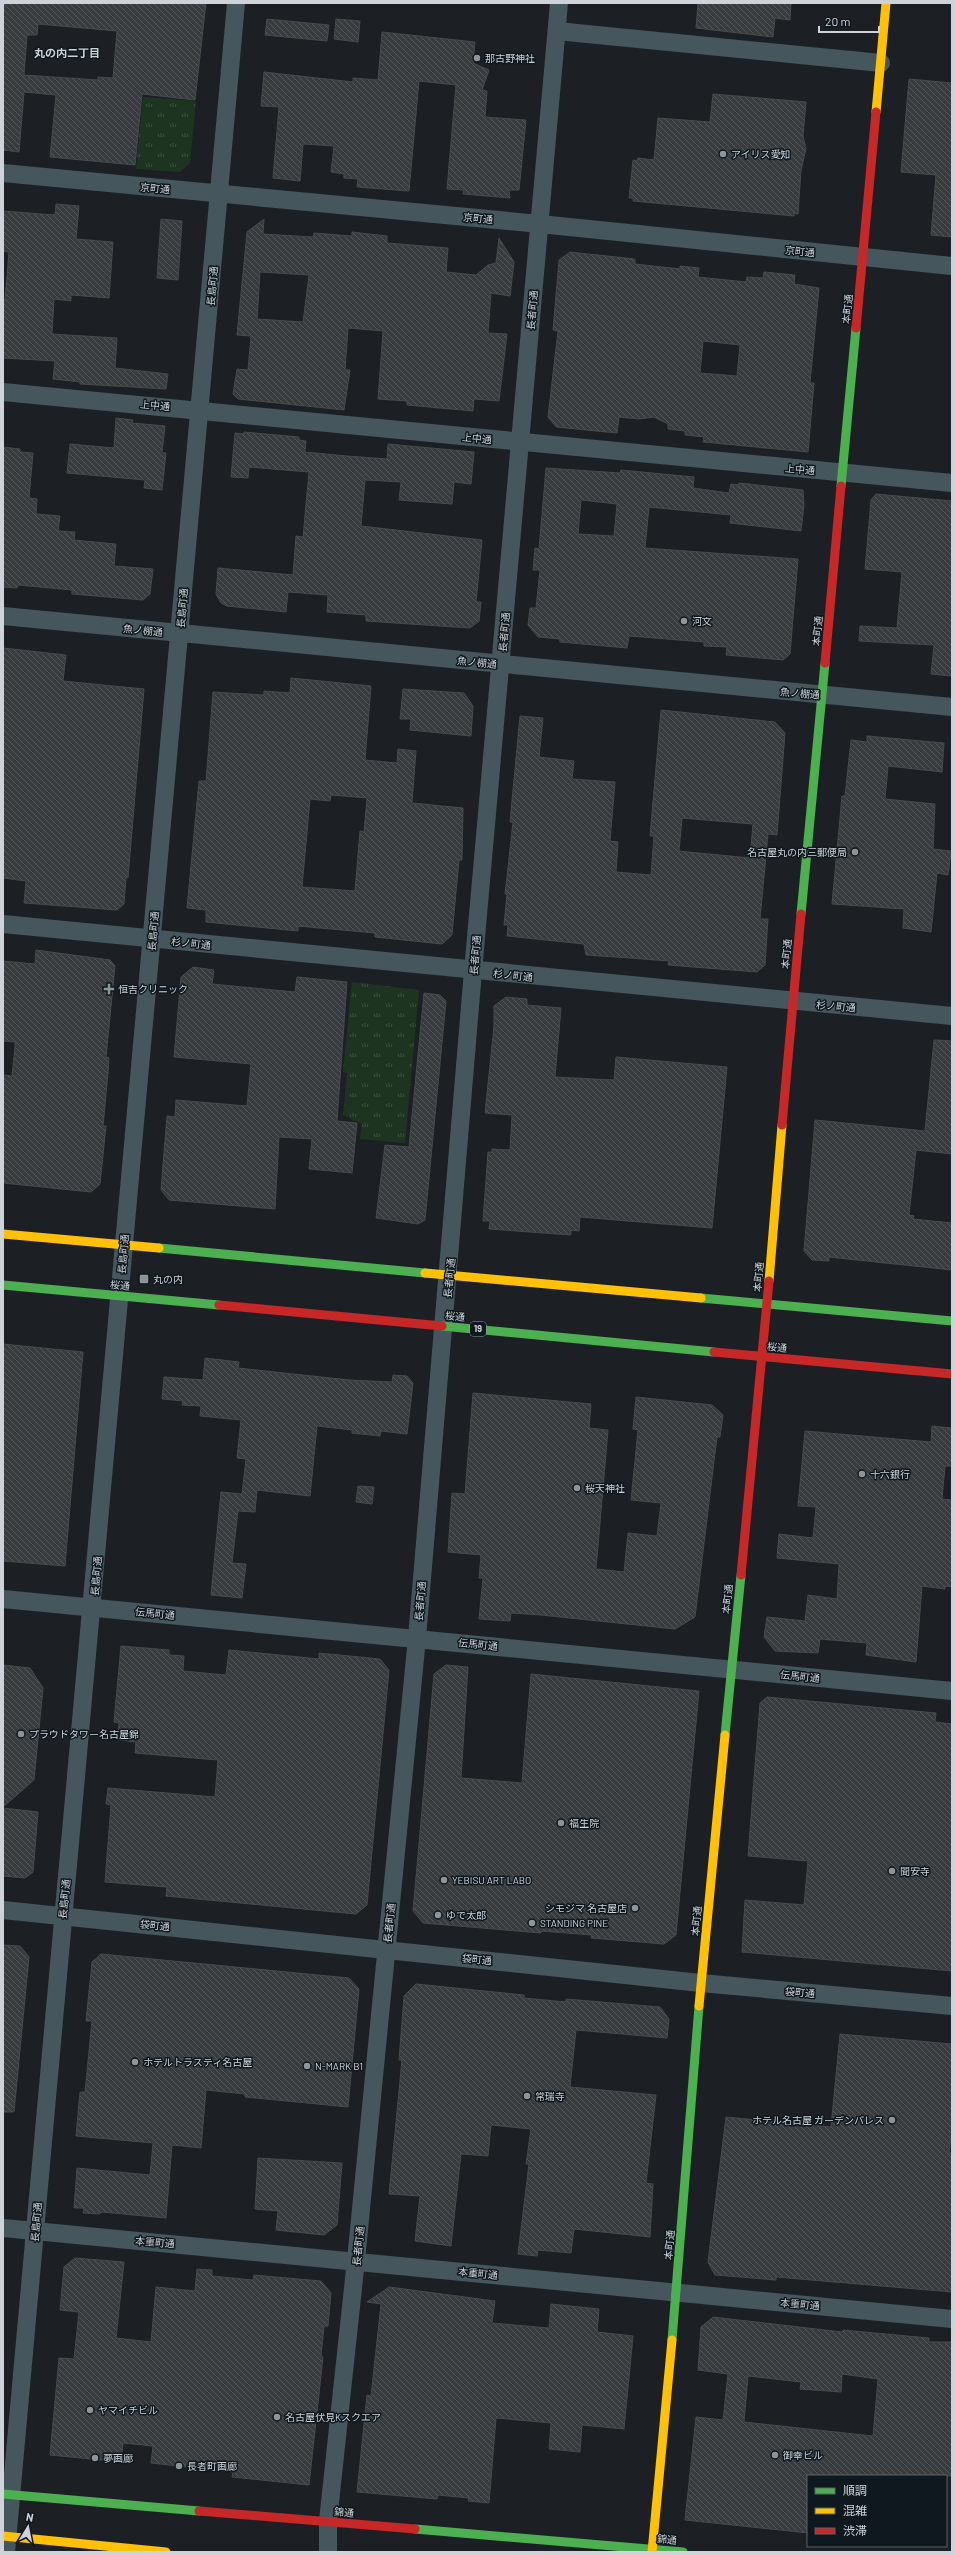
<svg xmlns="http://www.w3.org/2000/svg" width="955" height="2555" viewBox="0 0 955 2555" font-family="Barlow,'Noto Sans JP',sans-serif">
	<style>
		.grass { fill: url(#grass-tufts) }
		.building { fill: url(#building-back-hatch); stroke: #464a4e; fill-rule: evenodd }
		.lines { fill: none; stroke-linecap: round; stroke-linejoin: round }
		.street { stroke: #45575d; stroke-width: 18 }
		.fast { stroke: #4caf50; stroke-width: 9 }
		.slow { stroke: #ffc107; stroke-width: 9 }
		.jam { stroke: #c62828; stroke-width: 9 }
		.poi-dot { fill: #8f9499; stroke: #0f181e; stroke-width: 1.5 }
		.labels { text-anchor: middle; stroke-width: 3; stroke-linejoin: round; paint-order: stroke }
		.shield { fill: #0f181e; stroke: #949ba0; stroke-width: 1 }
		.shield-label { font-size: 9px; font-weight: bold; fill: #cdd3d8 }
		.poi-label { font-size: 10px; fill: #cdd3d8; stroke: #0f181e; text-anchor: start }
		.street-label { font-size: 10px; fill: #cdd3d8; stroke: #0f181e }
		.neighbourhood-label { font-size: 11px; font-weight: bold; fill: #cdd3d8; stroke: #0f181e }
	</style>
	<defs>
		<pattern id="grass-tufts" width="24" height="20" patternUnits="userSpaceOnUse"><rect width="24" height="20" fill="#1d3520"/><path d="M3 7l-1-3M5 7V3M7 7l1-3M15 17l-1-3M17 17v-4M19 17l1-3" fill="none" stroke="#3d5140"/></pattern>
		<pattern id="building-back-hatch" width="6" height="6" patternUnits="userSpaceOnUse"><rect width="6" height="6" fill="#383c3f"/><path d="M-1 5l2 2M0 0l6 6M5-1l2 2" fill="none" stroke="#54575a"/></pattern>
	</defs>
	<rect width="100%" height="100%" fill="#1c2024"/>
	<g class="grass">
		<path d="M143 97 196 101 190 163 180 172 136 169Z"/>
		<path d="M352 982 419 990 405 1143 360 1139 362 1124 343 1115 347 1073 343 1072Z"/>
	</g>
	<g class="building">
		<path d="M3 3H206L195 100 142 94 135 165 50 157 56 95 24 92 19 152 3 150ZM38 24 117 31 113 78 98 77V80L24 75 27 35H37Z"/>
		<path d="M698 3H791L790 20 775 18 773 37 696 28Z"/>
		<path d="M267 19 329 25 327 41 265 35Z"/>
		<path d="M336 19 360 21 358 42 334 39Z"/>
		<path d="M382 32 475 42 473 63 489 70 482 90 487 91 485 117 526 120 519 190H509L510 198 463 194 464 190 447 189 456 85 419 81 409 191 357 187 358 179 344 178V174L331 172 334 146 303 144 300 181 273 178 279 107 261 106 264 72 353 82V78L378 80Z"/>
		<path d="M909 79 952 83 951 237 931 235 936 175 901 172Z"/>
		<path d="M713 94 806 102 803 136 806 149 801 170 798 214 794 213V216L633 201V198H629L633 160 637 161 638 158 654 160 658 118 710 122Z"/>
		<path d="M56 204 79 206 76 239 113 242 109 298 71 295V301L54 299 52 334 117 338 115 368 168 374 166 389 80 384V382L53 379 55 361 3 358V300H5L9 252 3 251V211L55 215Z"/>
		<path d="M161 219 182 221 178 280 157 278Z"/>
		<path d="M264 219 263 234 313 237 314 233 352 236V232L387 236V243L448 248 446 272 476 275 488 265 496 263 499 238 514 262 510 296 491 293 488 333 507 334 499 401 474 399 473 411 407 405V401L378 399 383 331 348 328 345 370H350L344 410 238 399 233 394 237 369 248 370 251 336 237 335 247 232ZM260 272 309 275 303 322 257 319Z"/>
		<path d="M570 252 635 259V264L680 269V266L699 268 698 277 746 282 747 277 763 278 764 272 795 275 794 284 819 288 810 383H814L808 452 703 442 704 437 685 435V431L668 429V424L654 417 639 419 619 417 617 433 556 427 548 417 558 331 553 330 559 260ZM703 341 740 345 737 376 700 373Z"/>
		<path d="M116 418 133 420 132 423 165 426 162 453H166L162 490 144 488 145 480 67 473 70 444 114 448Z"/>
		<path d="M244 432 299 437V440L306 441 305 452 347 456 387 459 388 444 474 452 471 484 454 482 452 504 399 500 401 482 365 480 361 526 482 540 476 602H481L479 621 470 628 366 621V615L327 612 328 595 288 592 286 612 227 606 221 603 216 594 218 568 293 575 296 536 303 537 309 472 249 467 248 478 231 477 235 433 244 434Z"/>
		<path d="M3 447 20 449V452L33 453 29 498 37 499 36 514 60 516 58 531 75 532 74 540 116 544 114 566 153 569 150 594 143 600 72 594V590L18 585 17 588 3 587Z"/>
		<path d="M546 468 620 473 621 470 694 477 693 488 729 493 731 484 738 485 739 483 803 490 804 505 801 531 730 523 731 515 649 507 645 548 798 559 790 654 783 660 726 655 727 647 704 646V642L629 636 627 648 560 642V639L538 637 528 625 530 608H536L540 570H533L535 548 539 549ZM581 500 617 504 614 536 578 534Z"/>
		<path d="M876 494 952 501V676L931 674 934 645 859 641 860 626 897 628 902 572 865 569 871 500Z"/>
		<path d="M3 648 66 655 63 681 144 689 128 878 126 877 124 904 117 910 24 903 26 881 3 878Z"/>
		<path d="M291 678 371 686 365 760 397 763 398 749 416 751 412 803 463 808 462 860H459L452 935 442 944 375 937V933L298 926V931L206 922V910L187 908 199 781H206L213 692 264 695V691L290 693ZM331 795 367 798 364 832 360 831 355 891 302 887 310 799 330 801Z"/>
		<path d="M403 689 464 693 473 706 471 736 410 730 411 719H400Z"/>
		<path d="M661 710 775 722 785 733 777 835 768 834 760 919H768L765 965 757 972 668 965 669 961 630 958 586 955 584 944 507 936 508 925H504L507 894H505L513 822H510L520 716 543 718 539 757 574 761 572 779 615 782 610 841 618 842 616 872 651 875 654 836H650ZM682 818 753 824 750 858 679 851Z"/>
		<path d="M867 736 944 743 942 772 888 766 885 799 935 804 933 849 951 851 948 875 937 873 931 932 903 928 904 909 832 904 842 796H845L851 740 867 742Z"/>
		<path d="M36 950 110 960 115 966 106 1057 109 1058 108 1073 103 1126H106L100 1184 91 1192 3 1183V1075L12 1076 15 1046V1042L3 1041V961L35 964Z"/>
		<path d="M193 967 214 970 212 984 295 992 297 977 347 982 337 1121 357 1123 352 1173 309 1169 312 1139 279 1137 275 1209 169 1200 161 1190 167 1116 175 1117 176 1100 247 1106 251 1064 174 1057 181 977Z"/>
		<path d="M424 993 440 995 446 1001 425 1220 418 1224 376 1218 385 1145 409 1147Z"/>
		<path d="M506 997 527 999V1005L561 1008 555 1077 614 1080 616 1057 727 1067 712 1228 580 1217 579 1231 571 1230V1235L489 1229 490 1221H483L488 1152H492V1149L510 1150 512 1115 485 1113 494 1026V1006Z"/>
		<path d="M934 1040 952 1041V1154L916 1150 909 1215 914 1216 913 1219 952 1223V1270L829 1257V1261L812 1260 804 1251 815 1120 925 1131Z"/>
		<path d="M3 1344 83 1352 65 1566 3 1561Z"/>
		<path d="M205 1358 239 1362 238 1368 349 1380 392 1382 393 1375 407 1376 413 1383 407 1434 381 1431 380 1436 352 1433V1430L317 1426 310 1496 257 1490 255 1512 238 1511 232 1563 246 1564 242 1598 211 1595 221 1492 242 1494 246 1459 237 1458 241 1420 200 1416 201 1406 182 1405 183 1401 162 1399 164 1377 203 1380Z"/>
		<path d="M473 1393 591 1404 589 1428 608 1430 596 1569 624 1572 628 1533 657 1536 661 1503 631 1500 638 1430 633 1429 636 1397 712 1405 723 1415 720 1437H717L695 1617 675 1629 541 1615 511 1613 510 1621 479 1619 483 1578H479L481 1555 448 1552 452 1493 465 1494Z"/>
		<path d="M932 1426 952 1428V1466H945L942 1499 952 1500V1587L946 1586 945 1589 922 1586 916 1662 866 1655 867 1643 820 1639 818 1653 775 1651 764 1637 767 1617 805 1621 808 1595 837 1599 839 1564 777 1558 779 1534 813 1538 816 1507 798 1506 805 1431 931 1442Z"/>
		<path d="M358 1486 374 1487 372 1504 356 1502Z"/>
		<path d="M121 1646 169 1650V1655L184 1656 183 1671 226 1675 229 1650 319 1659V1653L380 1659 389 1670 367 1905 356 1914 166 1896 167 1887 105 1882 111 1805 106 1804 108 1788 215 1797 218 1760 135 1753 136 1742 118 1740 119 1723 114 1722Z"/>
		<path d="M3 1665 30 1668 43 1688 34 1780 3 1807Z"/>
		<path d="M446 1665 468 1667 461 1778 522 1783 531 1674 699 1691 676 1935 664 1944 591 1938 592 1935 541 1931V1933L423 1923 413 1911 425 1776 434 1674Z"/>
		<path d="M767 1697 936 1713 935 1722 952 1724V1971L742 1952 745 1900 804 1905 808 1861 748 1856 760 1703Z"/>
		<path d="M3 1808 38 1812 33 1872 25 1878 3 1876Z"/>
		<path d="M3 1945 20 1946 29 1957 14 2112H3Z"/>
		<path d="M101 1954 349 1978 359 1989 348 2107 245 2097V2094L206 2090 201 2148 172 2145 166 2218 102 2212 99 2214 83 2213 84 2208H74L77 2168 150 2175 153 2143 76 2136 80 2092H85L92 2021H86L92 1962Z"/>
		<path d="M416 1984 524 1995V1998L566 2002V1999L660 2007 669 2019 667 2038 576 2030 570 2087 656 2095 646 2183 653 2184 650 2237 574 2229 571 2253 538 2250 537 2256 518 2254 529 2164H526L531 2129 491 2125 488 2156 461 2154 451 2246 415 2241 420 2196 389 2194 402 2060H399L404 1996Z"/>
		<path d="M840 2034 952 2044V2129L949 2153H952V2292L776 2277V2280L715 2275 708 2262 726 2117 831 2127Z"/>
		<path d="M258 2158 342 2163 337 2225 324 2235 276 2230 278 2211 255 2209Z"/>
		<path d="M75 2258 124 2262 116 2338 151 2342 156 2287 195 2291 197 2269 212 2270V2276L253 2280 254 2275 321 2281 331 2293 328 2326H324L321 2356 323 2357 309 2485 232 2477 233 2472 151 2463 153 2446 123 2443 121 2462 50 2455 59 2358 74 2359 79 2312 60 2310 64 2267Z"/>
		<path d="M389 2287 495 2301 492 2323 549 2328 551 2304 599 2309 597 2332 633 2336 624 2429 582 2425 580 2452 549 2449 551 2423 496 2418 489 2503 468 2501 469 2498 438 2495 437 2499 357 2492 367 2395 371 2396 381 2304 367 2302Z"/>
		<path d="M713 2317 842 2332 843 2330 929 2338V2342H952V2476H808V2533L685 2520 696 2417 723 2420 728 2374 698 2370 701 2327ZM842 2374 878 2379 873 2436 744 2422 748 2376 801 2382 800 2389 841 2392Z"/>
	</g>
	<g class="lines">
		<g class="street">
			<path d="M557 31 881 63"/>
			<path d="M3 173 540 224 952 266"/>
			<path d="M3 392 952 483"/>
			<path d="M3 616 952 707"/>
			<path d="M3 924 952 1016"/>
			<path d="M3 1599 952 1691"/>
			<path d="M3 1910 701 1983 952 2006"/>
			<path d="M3 2228 952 2319"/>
			<path d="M6 2552 236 3"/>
			<path d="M328 2552V2521L356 2260 417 1638 473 971 559 3"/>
		</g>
		<g class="fast">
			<path d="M841 486 856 328"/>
			<path d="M801 914 825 663"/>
			<path d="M159 1248 425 1273"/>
			<path d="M3 1285 219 1305"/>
			<path d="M701 1298 952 1321"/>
			<path d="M442 1326 714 1352"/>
			<path d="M725 1735 741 1575"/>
			<path d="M672 2340 699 2006"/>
			<path d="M3 2494 199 2511"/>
			<path d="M415 2529 683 2552"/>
		</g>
		<g class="slow">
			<path d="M876 112 886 3"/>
			<path d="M3 1234 159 1248"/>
			<path d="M425 1273 701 1298"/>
			<path d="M769 1281 782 1125"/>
			<path d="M699 2006 725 1735"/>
			<path d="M3 2536 166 2552"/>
			<path d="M652 2552 672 2340"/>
		</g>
		<g class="jam">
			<path d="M856 328 876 112"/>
			<path d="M825 663 841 486"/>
			<path d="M782 1125 801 914"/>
			<path d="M219 1305 442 1326"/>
			<path d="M714 1352 952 1374"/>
			<path d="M741 1575 769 1281"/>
			<path d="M199 2511 415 2529"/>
		</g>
	</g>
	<g class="poi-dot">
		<circle cx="477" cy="58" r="4"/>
		<circle cx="723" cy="154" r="4"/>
		<circle cx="684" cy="621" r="4"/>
		<circle cx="855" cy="852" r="4"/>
		<path d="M107 983h4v4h4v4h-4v4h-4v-4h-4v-4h4z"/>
		<rect x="139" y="1274" width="10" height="10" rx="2"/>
		<circle cx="862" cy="1474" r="4"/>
		<circle cx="577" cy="1488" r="4"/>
		<circle cx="21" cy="1734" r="4"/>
		<circle cx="561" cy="1823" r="4"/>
		<circle cx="892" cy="1871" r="4"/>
		<circle cx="444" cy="1880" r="4"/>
		<circle cx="635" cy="1908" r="4"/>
		<circle cx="438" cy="1915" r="4"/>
		<circle cx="532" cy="1923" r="4"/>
		<circle cx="135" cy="2062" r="4"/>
		<circle cx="307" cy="2066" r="4"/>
		<circle cx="527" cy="2096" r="4"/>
		<circle cx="892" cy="2120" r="4"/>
		<circle cx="90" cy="2410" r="4"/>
		<circle cx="277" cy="2417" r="4"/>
		<circle cx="775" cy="2455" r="4"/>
		<circle cx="95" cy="2458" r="4"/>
		<circle cx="179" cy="2466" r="4"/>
	</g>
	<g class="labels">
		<rect class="shield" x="470" y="1322" width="16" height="14" rx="3"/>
		<g class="shield-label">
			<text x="478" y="1332">19</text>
		</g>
		<g class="poi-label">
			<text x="485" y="62">那古野神社</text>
			<text x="731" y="158">アイリス愛知</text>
			<text x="692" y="625">河文</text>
			<text x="847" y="856" text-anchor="end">名古屋丸の内三郵便局</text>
			<text x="118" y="993">恒吉クリニック</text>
			<text x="153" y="1283">丸の内</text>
			<text x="870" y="1478">十六銀行</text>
			<text x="585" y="1492">桜天神社</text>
			<text x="29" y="1738">プラウドタワー名古屋錦</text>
			<text x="569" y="1827">福生院</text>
			<text x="900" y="1875">聞安寺</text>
			<text x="452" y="1884">YEBISU ART LABO</text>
			<text x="627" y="1912" text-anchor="end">シモジマ 名古屋店</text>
			<text x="446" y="1919">ゆで太郎</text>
			<text x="540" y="1927">STANDING PINE</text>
			<text x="143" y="2066">ホテルトラスティ名古屋</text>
			<text x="315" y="2070">N-MARK B1</text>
			<text x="535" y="2100">常瑞寺</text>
			<text x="884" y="2124" text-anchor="end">ホテル名古屋 ガーデンパレス</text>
			<text x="98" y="2414">ヤマイチビル</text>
			<text x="285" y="2421">名古屋伏見Kスクエア</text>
			<text x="783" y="2459">御幸ビル</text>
			<text x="103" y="2462">夢画廊</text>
			<text x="187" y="2470">長者町画廊</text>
		</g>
		<g class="street-label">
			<text transform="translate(155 188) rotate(5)" y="4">京町通</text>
			<text transform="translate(478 218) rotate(5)" y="4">京町通</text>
			<text transform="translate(800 251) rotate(6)" y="4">京町通</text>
			<text transform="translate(212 286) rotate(-85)" y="4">長島町通</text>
			<text transform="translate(847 309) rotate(-84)" y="4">本町通</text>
			<text transform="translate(532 310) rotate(-85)" y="4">長者町通</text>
			<text transform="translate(155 405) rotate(5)" y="4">上中通</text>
			<text transform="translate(477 438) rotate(6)" y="4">上中通</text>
			<text transform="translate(800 469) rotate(5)" y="4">上中通</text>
			<text transform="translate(182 608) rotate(-85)" y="4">長島町通</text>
			<text transform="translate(143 630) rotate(6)" y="4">魚ノ棚通</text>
			<text transform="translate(817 631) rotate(-85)" y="4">本町通</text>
			<text transform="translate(504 632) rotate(-85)" y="4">長者町通</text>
			<text transform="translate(477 662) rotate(6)" y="4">魚ノ棚通</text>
			<text transform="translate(800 693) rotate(5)" y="4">魚ノ棚通</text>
			<text transform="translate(153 931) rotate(-85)" y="4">長島町通</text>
			<text transform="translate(191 943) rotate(6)" y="4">杉ノ町通</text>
			<text transform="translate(786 954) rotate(-85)" y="4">本町通</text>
			<text transform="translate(475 955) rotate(-85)" y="4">長者町通</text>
			<text transform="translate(513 975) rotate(6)" y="4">杉ノ町通</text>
			<text transform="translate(836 1006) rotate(5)" y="4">杉ノ町通</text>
			<text transform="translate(123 1254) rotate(-85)" y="4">長島町通</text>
			<text transform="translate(758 1277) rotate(-85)" y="4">本町通</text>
			<text transform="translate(449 1278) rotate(-84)" y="4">長者町通</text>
			<text transform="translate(120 1285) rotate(5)" y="4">桜通</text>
			<text transform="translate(455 1316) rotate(5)" y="4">桜通</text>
			<text transform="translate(777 1347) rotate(5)" y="4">桜通</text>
			<text transform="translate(96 1576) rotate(-85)" y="4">長島町通</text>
			<text transform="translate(727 1599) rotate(-84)" y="4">本町通</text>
			<text transform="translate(420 1601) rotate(-85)" y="4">長者町通</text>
			<text transform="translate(155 1613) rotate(6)" y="4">伝馬町通</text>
			<text transform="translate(478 1644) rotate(6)" y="4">伝馬町通</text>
			<text transform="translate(800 1676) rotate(6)" y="4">伝馬町通</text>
			<text transform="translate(64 1899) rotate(-84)" y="4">長島町通</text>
			<text transform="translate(696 1921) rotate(-85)" y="4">本町通</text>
			<text transform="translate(389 1923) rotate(-84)" y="4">長者町通</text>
			<text transform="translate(155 1925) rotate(6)" y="4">袋町通</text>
			<text transform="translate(477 1959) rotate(6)" y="4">袋町通</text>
			<text transform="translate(800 1992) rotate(5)" y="4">袋町通</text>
			<text transform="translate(36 2222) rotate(-85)" y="4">長島町通</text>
			<text transform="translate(155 2242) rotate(5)" y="4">本重町通</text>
			<text transform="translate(669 2245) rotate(-85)" y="4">本町通</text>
			<text transform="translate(358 2246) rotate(-84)" y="4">長者町通</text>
			<text transform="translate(478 2273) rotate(6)" y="4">本重町通</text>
			<text transform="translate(800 2304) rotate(5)" y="4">本重町通</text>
			<text transform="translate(344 2512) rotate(5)" y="4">錦通</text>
			<text transform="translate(667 2539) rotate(6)" y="4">錦通</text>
		</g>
		<g class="neighbourhood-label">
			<text x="67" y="57">丸の内二丁目</text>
		</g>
	</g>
	<rect width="955" height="2555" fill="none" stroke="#cdd3d8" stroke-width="8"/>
	<rect x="807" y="2475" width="140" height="72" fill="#0f181e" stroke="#5b6368"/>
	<rect x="815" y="2488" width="20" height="6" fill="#4caf50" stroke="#5b6368"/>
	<text x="843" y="2495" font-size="12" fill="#cdd3d8">順調</text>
	<rect x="815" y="2508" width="20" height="6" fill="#ffc107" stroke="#5b6368"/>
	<text x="843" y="2515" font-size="12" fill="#cdd3d8">混雑</text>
	<rect x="815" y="2528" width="20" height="6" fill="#c62828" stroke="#5b6368"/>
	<text x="843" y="2535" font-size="12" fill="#cdd3d8">渋滞</text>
	<g transform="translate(28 2527) rotate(10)" stroke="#0f181e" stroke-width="3" paint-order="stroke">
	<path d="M0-3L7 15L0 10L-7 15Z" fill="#cdd3d8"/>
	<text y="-6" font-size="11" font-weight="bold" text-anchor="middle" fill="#cdd3d8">N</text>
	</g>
	<path d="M819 26v6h60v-6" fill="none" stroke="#cdd3d8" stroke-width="2"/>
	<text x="825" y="26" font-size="12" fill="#cdd3d8" stroke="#0f181e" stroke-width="3" paint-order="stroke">20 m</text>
</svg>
